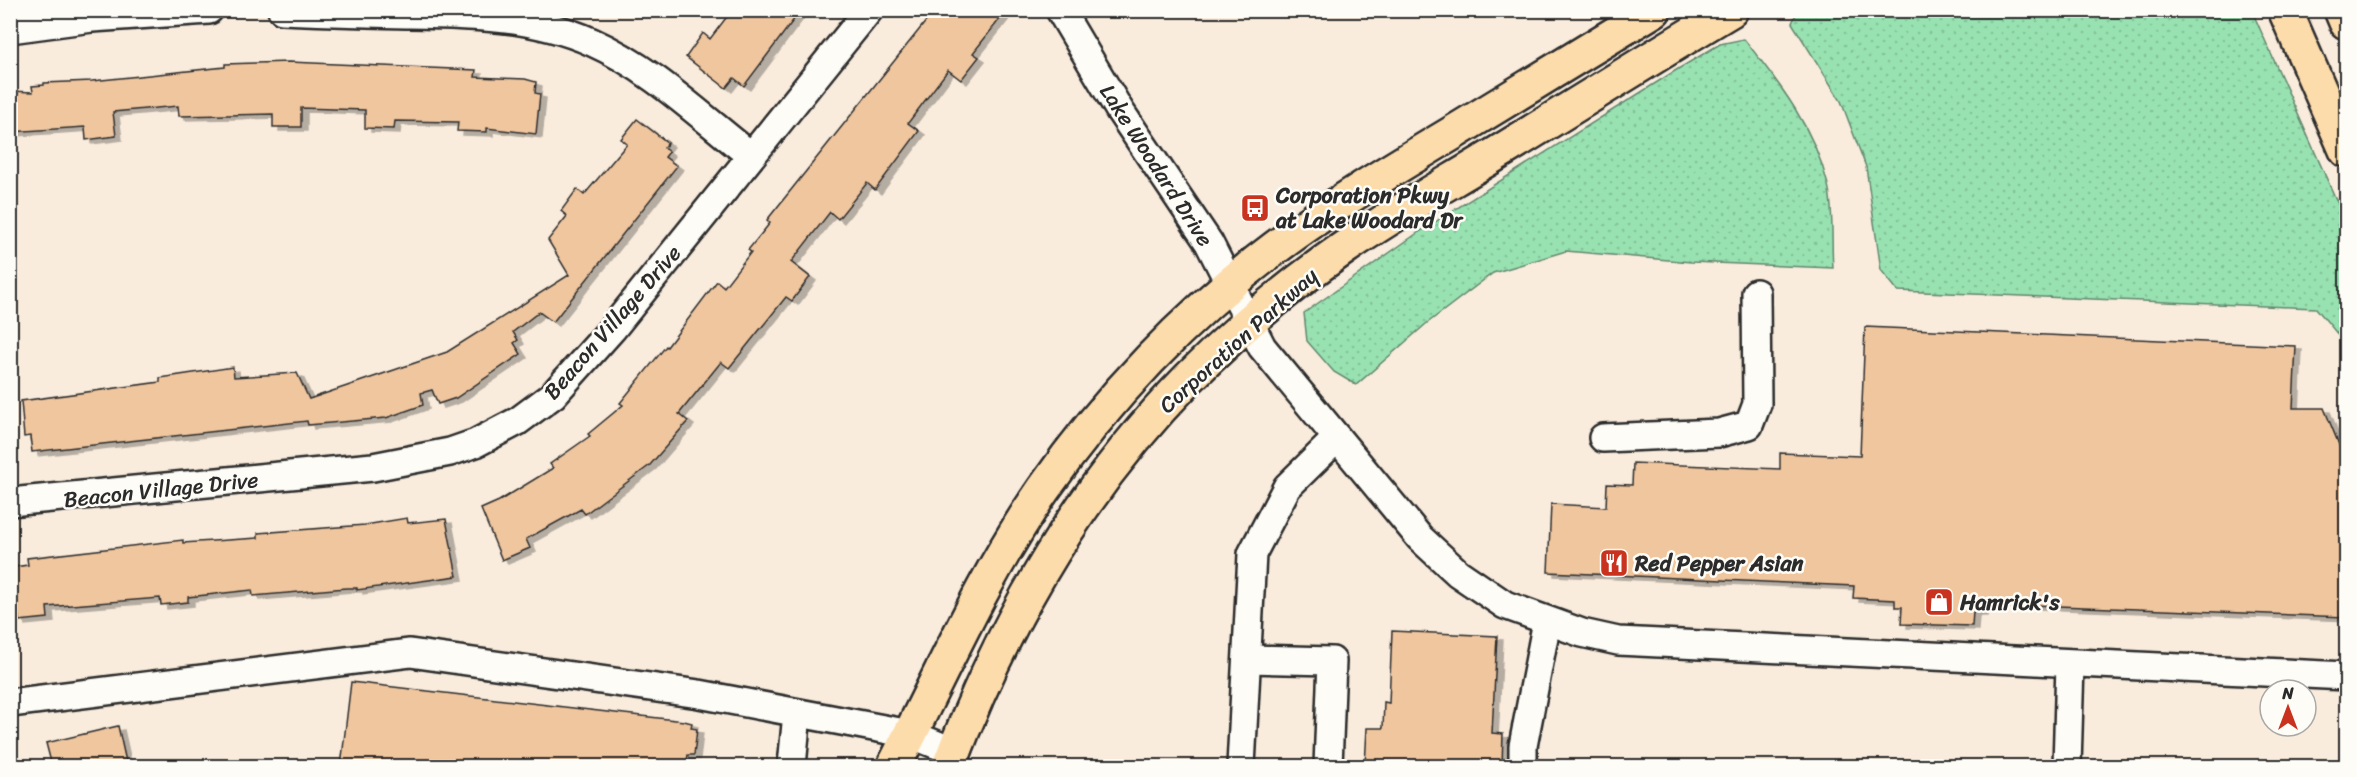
<svg xmlns="http://www.w3.org/2000/svg" width="2357" height="777" viewBox="0 0 2357 777" font-family="Sriracha,sans-serif">
	<style>
		.grass { fill: url(#grass-dots); stroke: #62866e; stroke-width: 1.5 }
		.building { fill: #f0c69f; stroke: #2b2b2b; stroke-width: 1.5; filter: url(#shadow) }
		.lines { fill: none; stroke-linecap: round; stroke-linejoin: round }
		.minor-casing { stroke: #2b2b2b; stroke-width: 32 }
		.major-casing { stroke: #2b2b2b; stroke-width: 38 }
		.minor { stroke: #fdfcf7; stroke-width: 27 }
		.major { stroke: #fddcac; stroke-width: 33 }
		.labels { text-anchor: middle; stroke-width: 5; stroke-linejoin: round; paint-order: stroke }
		.street-label { font-size: 22px; fill: #2b2b2b; stroke: #fdfcf7 }
		.poi-label { font-size: 22px; font-weight: bold; fill: #2b2b2b; stroke: #fdfcf7; text-anchor: start }
	</style>
	<defs>
		<pattern id="grass-dots" width="8" height="8" patternUnits="userSpaceOnUse" patternTransform="scale(1.5)"><rect width="8" height="8" fill="#98e2b1"/><path d="M2 2h.1M6 6h.1" fill="none" stroke="#83c298" stroke-width="1.8" stroke-linecap="round"/></pattern>
		<filter id="shadow"><feDropShadow dx="6" dy="4" stdDeviation="0" flood-color="#0004"/></filter>
	</defs>
	<rect width="100%" height="100%" fill="#f9ecdd"/>
	<filter id="ink" filterUnits="userSpaceOnUse"><feTurbulence type="fractalNoise" baseFrequency=".0167" numOctaves="2"/><feDisplacementMap in="SourceGraphic" scale="12" xChannelSelector="R" yChannelSelector="G"/><feConvolveMatrix kernelMatrix="1 2 1 2 8 2 1 2 1" color-interpolation-filters="sRGB"/></filter>
	<g filter="url(#ink)">
		<g class="grass">
			<path d="M1798 10 2252 11 2346 222V350L2344 342 2316 308 1898 291 1881 270 1866 167 1841 101 1792 23Z"/>
			<path d="M1744 39C1780 84 1814 128 1828 185 1834 211 1831 241 1833 268L1691 262 1566 251 1493 273 1426 324 1356 385 1334 372 1307 341 1304 313 1419 232 1678 69 1720 44Z"/>
		</g>
		<g class="building">
			<path d="M732 10H801L744 86 734 78 726 88 686 57 703 33 710 39Z"/>
			<path d="M935 10H1007L973 53 979 57 961 80 948 70 908 123 919 131 875 190 867 183 838 219 830 212 791 262 810 277 792 301 786 297 729 368 721 362 679 414 688 421 650 465 585 514 581 509 526 539 530 548 502 560 481 509 499 501 553 468 550 464 590 436 588 434 623 405 620 403 666 346 667 347 717 281 724 287 751 252 748 250 770 223 767 220Z"/>
			<path d="M289 62 476 70 475 77 525 79 536 82 535 93 540 94 536 134 487 128V132L457 131 458 122 395 121 394 129 365 128V110L301 108V127H273V114L179 116 178 106 113 112 116 136 86 140 85 127 10 132V91L33 92 32 86 44 85V83L92 81 225 67V64Z"/>
			<path d="M637 119 668 143 664 148 669 152 665 157 677 166 553 322 539 312 513 332 518 340 514 343 521 354 456 398 438 404 432 390 421 393 423 405 386 418 308 425 307 421 58 449 32 452 30 436 24 437 21 401 160 382V378L233 367 234 377 297 373 309 399 447 352 569 275 548 240 567 216 561 211 577 189 584 195 627 144 621 139Z"/>
			<path d="M1865 327 2296 346 2293 408H2324L2346 462V617L1981 603V612H1973L1972 626 1901 624 1902 607H1895V600L1853 598 1854 586 1548 572 1551 504 1606 507 1607 484 1632 485 1633 463 1780 469V453L1860 456Z"/>
			<path d="M407 518 408 523 446 519 457 576 357 590V588H346L253 596 252 590 188 597V602L161 605 160 598 47 607 48 618 19 621 14 567 28 565 27 558 183 540V543L258 538V533L365 525Z"/>
			<path d="M1392 631 1497 636 1492 733 1503 734 1502 766H1365L1367 728H1383L1384 702 1389 703Z"/>
			<path d="M351 682 684 721 692 723 691 728 697 729 694 755H688L686 766H341Z"/>
			<path d="M118 726 127 766H52L46 743Z"/>
		</g>
		<g class="lines">
			<g class="minor-casing">
				<g id="minor">
					<path d="M282 10C324 12 367 13 409 14 471 15 534 16 592 42 651 68 700 116 750 155"/>
					<path d="M1060 10 1120 111 1209 243 1262 347 1420 538 1458 573 1505 605 1582 633 1618 641 2346 676"/>
					<path d="M10 29 92 18 209 10"/>
					<path d="M1603 438 1719 433 1749 425 1757 404 1756 293"/>
					<path d="M10 502 373 467 450 452 476 443 518 421 553 395 613 328 869 10"/>
					<path d="M1247 659 1332 661 1328 766"/>
					<path d="M10 703 410 653 699 694 910 734 955 752"/>
					<path d="M792 766 797 713"/>
					<path d="M1241 766 1252 554 1287 487 1337 438"/>
					<path d="M1523 766V746L1547 621"/>
					<path d="M2067 766 2070 664"/>
				</g>
			</g>
			<g class="major-casing">
				<g id="major">
					<path d="M2285 10 2346 150"/>
					<path d="M2341 10 2346 22"/>
					<path d="M894 766C942 673 983 577 1043 490 1106 399 1187 314 1275 248 1331 206 1391 170 1451 134 1519 93 1586 51 1654 10"/>
					<path d="M949 766C1003 622 1080 489 1189 378 1236 331 1289 286 1344 248 1394 213 1449 183 1501 151 1578 104 1654 56 1731 10"/>
				</g>
			</g>
			<use href="#minor" class="minor"/>
			<use href="#major" class="major"/>
		</g>
	</g>
	<defs>
		<g id="bus-square" transform="scale(1.5)"><rect x="-9" y="-9" width="18" height="18" rx="4" fill="#c8321e" stroke="#fdfcf7"/><path d="M-5-6H5V4H4V6H2V4H-2V6H-4V4H-5ZM-3.5-4V0h7V-4ZM-3.5 1.2v1.5H-2V1.2ZM2 1.2v1.5H3.5V1.2Z" fill="#fff"/></g>
		<g id="restaurant-square" transform="scale(1.5)"><rect x="-9" y="-9" width="18" height="18" rx="4" fill="#c8321e" stroke="#fdfcf7"/><path d="M-5-6h1v4h1v-4h1v4h1v-4h1v5L-1.5 .5V6h-2V.5L-5-1ZM5-6V6H3V1.5H1.5Q1.5-4 5-6Z" fill="#fff"/></g>
		<g id="shop-square" transform="scale(1.5)"><rect x="-9" y="-9" width="18" height="18" rx="4" fill="#c8321e" stroke="#fdfcf7"/><path d="M-5-2.5h2.3a2.7 3.5 0 0 1 5.4 0H5L5.5 6h-11ZM-1.5-2.5h3a1.5 2.3 0 0 0-3 0Z" fill="#fff"/></g>
	</defs>
	<g fill-rule="evenodd">
		<use href="#bus-square" x="1255" y="208"/>
		<use href="#restaurant-square" x="1614" y="563"/>
		<use href="#shop-square" x="1939" y="602"/>
	</g>
	<g class="labels">
		<g class="street-label">
			<text transform="translate(1157 165) rotate(57)" y="8">Lake Woodard Drive</text>
			<text transform="translate(612 322) rotate(-49)" y="8">Beacon Village Drive</text>
			<text transform="translate(1238 340) rotate(-42)" y="8">Corporation Parkway</text>
			<text transform="translate(161 489) rotate(-6)" y="8">Beacon Village Drive</text>
		</g>
		<g class="poi-label">
			<text x="1276" y="203">Corporation Pkwy<tspan x="1276" dy="25">at Lake Woodard Dr</tspan></text>
			<text x="1635" y="571">Red Pepper Asian</text>
			<text x="1960" y="610">Hamrick's</text>
		</g>
	</g>
	<rect width="2357" height="777" fill="none" stroke="#fdfcf7" stroke-width="36"/>
	<rect x="18" y="18" width="2321" height="741" fill="none" stroke="#2b2b2b" stroke-width="2" filter="url(#ink)"/>
	<g transform="translate(2288 708)"><circle r="28" fill="#fdfcf7" stroke="#a9a8a5" stroke-width="1.5"/>
	<path d="M0-4.5L10 22L0 15L-10 22Z" fill="#c8321e"/>
	<text y="-9" font-size="16" font-weight="bold" text-anchor="middle" fill="#2b2b2b">N</text>
	</g>
</svg>
